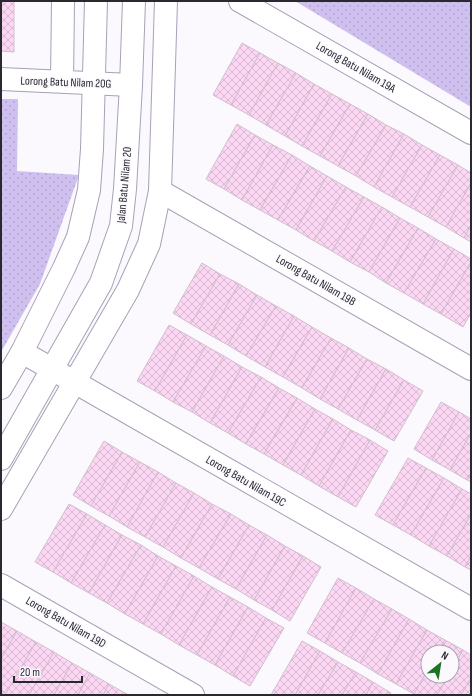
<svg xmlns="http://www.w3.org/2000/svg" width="472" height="696" viewBox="0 0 472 696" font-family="'Sofia Sans Condensed',sans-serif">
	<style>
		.green { fill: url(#green-dots) }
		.building { fill: url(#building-cross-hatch); stroke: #d1bdcd }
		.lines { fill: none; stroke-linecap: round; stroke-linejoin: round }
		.minor-casing { stroke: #a7a1b6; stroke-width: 24 }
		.minor { stroke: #fff; stroke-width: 22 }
		.labels { text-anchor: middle; stroke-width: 3; stroke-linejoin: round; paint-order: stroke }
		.street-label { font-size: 12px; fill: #2a2830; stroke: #fbf9fe }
	</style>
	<defs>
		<pattern id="green-dots" width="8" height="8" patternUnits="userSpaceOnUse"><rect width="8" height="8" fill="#cfc0f0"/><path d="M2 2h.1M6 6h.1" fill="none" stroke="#b2a5ce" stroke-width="1.8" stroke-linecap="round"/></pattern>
		<pattern id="building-cross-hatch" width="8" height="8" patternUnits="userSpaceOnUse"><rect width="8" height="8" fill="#fcd7f4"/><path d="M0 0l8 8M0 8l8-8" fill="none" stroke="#d8b9d2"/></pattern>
	</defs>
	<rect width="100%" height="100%" fill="#fbf9fe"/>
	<g class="green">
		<path d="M295 1H471V107Z"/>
		<path d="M1 99H18L17 171 79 175 40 284 1 352Z"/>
	</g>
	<g class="building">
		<path d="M1 1H14V52L1 51Z"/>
		<path d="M242 43 260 53 231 105 213 95Z"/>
		<path d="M260 53 278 63 249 115 231 105Z"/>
		<path d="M278 63 296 73 266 125 249 115Z"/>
		<path d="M296 73 314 84 285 136 266 125Z"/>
		<path d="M314 84 332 94 302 146 285 136Z"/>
		<path d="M332 94 350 104 320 156 302 146Z"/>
		<path d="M350 104 368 114 338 166 320 156Z"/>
		<path d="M368 114 386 125 356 176 338 166Z"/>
		<path d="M237 124 255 135 224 189 206 179Z"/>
		<path d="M386 125 404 134 374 187 356 176Z"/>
		<path d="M404 134 422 145 392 197 374 187Z"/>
		<path d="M255 135 273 145 242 200 224 189Z"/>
		<path d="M273 145 292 155 260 210 242 200Z"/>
		<path d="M422 145 440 155 410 207 392 197Z"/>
		<path d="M292 155 310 166 278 220 260 210Z"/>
		<path d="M440 155 458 165 428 217 410 207Z"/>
		<path d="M458 165 471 173V183L446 227 428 217Z"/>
		<path d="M310 166 327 176 296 230 278 220Z"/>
		<path d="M327 176 346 187 314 241 296 230Z"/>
		<path d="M471 183V225L464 238 446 227Z"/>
		<path d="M346 187 364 197 332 251 314 241Z"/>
		<path d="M364 197 382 207 350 262 332 251Z"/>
		<path d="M382 207 400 218 369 272 350 262Z"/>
		<path d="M400 218 418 228 386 283 369 272Z"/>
		<path d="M471 225V242L464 238Z"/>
		<path d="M418 228 436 239 404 293 386 283Z"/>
		<path d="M436 239 454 249 423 304 404 293Z"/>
		<path d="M454 249 471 259V262L441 314 423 304Z"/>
		<path d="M471 262V313L463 327 441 314Z"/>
		<path d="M202 263 220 274 191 324 173 313Z"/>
		<path d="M220 274 239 284 210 335 191 324Z"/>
		<path d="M239 284 257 295 228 345 210 335Z"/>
		<path d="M257 295 276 306 246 356 228 345Z"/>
		<path d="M276 306 294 316 265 367 246 356Z"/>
		<path d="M294 316 312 327 283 377 265 367Z"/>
		<path d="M169 325 187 335 155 391 137 381Z"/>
		<path d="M312 327 331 338 302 388 283 377Z"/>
		<path d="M187 335 206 346 173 402 155 391Z"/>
		<path d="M331 338 349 348 320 399 302 388Z"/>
		<path d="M206 346 224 356 192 412 173 402Z"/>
		<path d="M349 348 367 359 338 409 320 399Z"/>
		<path d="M224 356 242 367 210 423 192 412Z"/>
		<path d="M367 359 386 369 357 420 338 409Z"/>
		<path d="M242 367 261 377 228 433 210 423Z"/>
		<path d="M386 369 404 380 375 430 357 420Z"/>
		<path d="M261 377 279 388 246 444 228 433Z"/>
		<path d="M404 380 423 391 394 441 375 430Z"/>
		<path d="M279 388 297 398 264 454 246 444Z"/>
		<path d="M297 398 315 409 283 465 264 454Z"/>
		<path d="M441 402 459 412 432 460 414 449Z"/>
		<path d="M315 409 333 419 301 475 283 465Z"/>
		<path d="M459 412 471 419V433L450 470 432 460Z"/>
		<path d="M333 419 351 430 319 486 301 475Z"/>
		<path d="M351 430 370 440 338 497 319 486Z"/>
		<path d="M471 433V474L467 480 450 470Z"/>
		<path d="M370 440 388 451 356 507 338 497Z"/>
		<path d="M104 441 122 452 91 506 73 495Z"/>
		<path d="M122 452 140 462 109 516 91 506Z"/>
		<path d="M408 458 426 468 393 525 375 515Z"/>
		<path d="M140 462 158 472 127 527 109 516Z"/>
		<path d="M426 468 444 478 411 535 393 525Z"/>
		<path d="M158 472 176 483 145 537 127 527Z"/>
		<path d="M471 474V482L467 480Z"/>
		<path d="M444 478 462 489 429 546 411 535Z"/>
		<path d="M176 483 194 493 163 547 145 537Z"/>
		<path d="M462 489 471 494V514L447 556 429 546Z"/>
		<path d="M194 493 212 504 181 558 163 547Z"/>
		<path d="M69 504 87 514 53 572 35 562Z"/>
		<path d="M212 504 231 514 199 568 181 558Z"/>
		<path d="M87 514 105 525 71 583 53 572Z"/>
		<path d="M231 514 249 525 218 579 199 568Z"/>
		<path d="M471 514V556L465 567 447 556Z"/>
		<path d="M105 525 122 535 89 593 71 583Z"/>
		<path d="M249 525 267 535 236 589 218 579Z"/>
		<path d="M122 535 141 545 107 603 89 593Z"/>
		<path d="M267 535 285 546 254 600 236 589Z"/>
		<path d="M141 545 158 556 125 614 107 603Z"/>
		<path d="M285 546 303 556 272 610 254 600Z"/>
		<path d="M158 556 176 566 143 624 125 614Z"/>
		<path d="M303 556 321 567 290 621 272 610Z"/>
		<path d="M471 556V570L465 567Z"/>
		<path d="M176 566 194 576 161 634 143 624Z"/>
		<path d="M194 576 212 587 179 645 161 634Z"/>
		<path d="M338 578 356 588 325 643 307 633Z"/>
		<path d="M212 587 230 597 197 655 179 645Z"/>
		<path d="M356 588 374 599 342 653 325 643Z"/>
		<path d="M230 597 248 607 215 665 197 655Z"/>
		<path d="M374 599 392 609 360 663 342 653Z"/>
		<path d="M248 607 266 618 233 676 215 665Z"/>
		<path d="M392 609 409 619 378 674 360 663Z"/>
		<path d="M266 618 284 628 250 686 233 676Z"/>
		<path d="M409 619 427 630 396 684 378 674Z"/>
		<path d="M1 622 17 631 1 659Z"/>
		<path d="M427 630 445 640 438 652H428V669L414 694 396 684Z"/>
		<path d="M17 631 36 642 5 695H2L1 659Z"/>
		<path d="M445 640 463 650 452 670V652H438Z"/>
		<path d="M302 641 320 651 295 695H271Z"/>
		<path d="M36 642 54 652 29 695H5Z"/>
		<path d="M463 650 471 655V678L461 695H437L448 676H452V670Z"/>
		<path d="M320 651 338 662 318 695H295Z"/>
		<path d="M54 652 72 663 54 695H29Z"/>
		<path d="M338 662 356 672 342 695H318Z"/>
		<path d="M72 663 90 673 78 695H54Z"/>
		<path d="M428 669V676H448L437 695H415L414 694Z"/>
		<path d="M356 672 373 682 366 695H342Z"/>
		<path d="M90 673 109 684 103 695H78Z"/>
		<path d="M471 678V695H461Z"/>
		<path d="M373 682 391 693 390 695H366Z"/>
		<path d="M109 684 127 694V695H103Z"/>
	</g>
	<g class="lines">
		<g class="minor-casing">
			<g id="minor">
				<path d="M240 1 471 133"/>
				<path d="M1 79 131 85"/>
				<path d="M62 81 63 1"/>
				<path d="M160 191 471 369"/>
				<path d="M22 352 471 609"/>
				<path d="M1 388 22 352 64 268 78 237 89 190 92 149 96 1"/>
				<path d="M1 459 101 283 121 226 125 189 131 85 134 1"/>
				<path d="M1 509 128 290 149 244 160 191 166 1"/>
				<path d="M1 585 193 695"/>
			</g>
		</g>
		<use href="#minor" class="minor"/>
	</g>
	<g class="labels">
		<g class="street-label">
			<text transform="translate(356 67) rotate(30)" y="4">Lorong Batu Nilam 19A</text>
			<text transform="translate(66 82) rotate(2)" y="4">Lorong Batu Nilam 20G</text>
			<text transform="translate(124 185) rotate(-85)" y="4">Jalan Batu Nilam 20</text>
			<text transform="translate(316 280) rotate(30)" y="4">Lorong Batu Nilam 19B</text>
			<text transform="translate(246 481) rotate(30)" y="4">Lorong Batu Nilam 19C</text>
			<text transform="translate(66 622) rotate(30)" y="4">Lorong Batu Nilam 19D</text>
		</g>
	</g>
	<rect width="472" height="696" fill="none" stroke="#2a2830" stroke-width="4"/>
	<g transform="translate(440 664) rotate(30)"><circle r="19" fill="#fbf9fe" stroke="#a7a5ac"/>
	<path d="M0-3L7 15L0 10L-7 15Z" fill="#1a7421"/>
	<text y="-6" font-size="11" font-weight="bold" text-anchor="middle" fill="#2a2830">N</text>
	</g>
	<path d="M14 676v6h68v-6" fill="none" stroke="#2a2830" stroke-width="2"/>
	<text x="20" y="676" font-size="12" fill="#2a2830" stroke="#fbf9fe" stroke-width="3" paint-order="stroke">20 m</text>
</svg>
